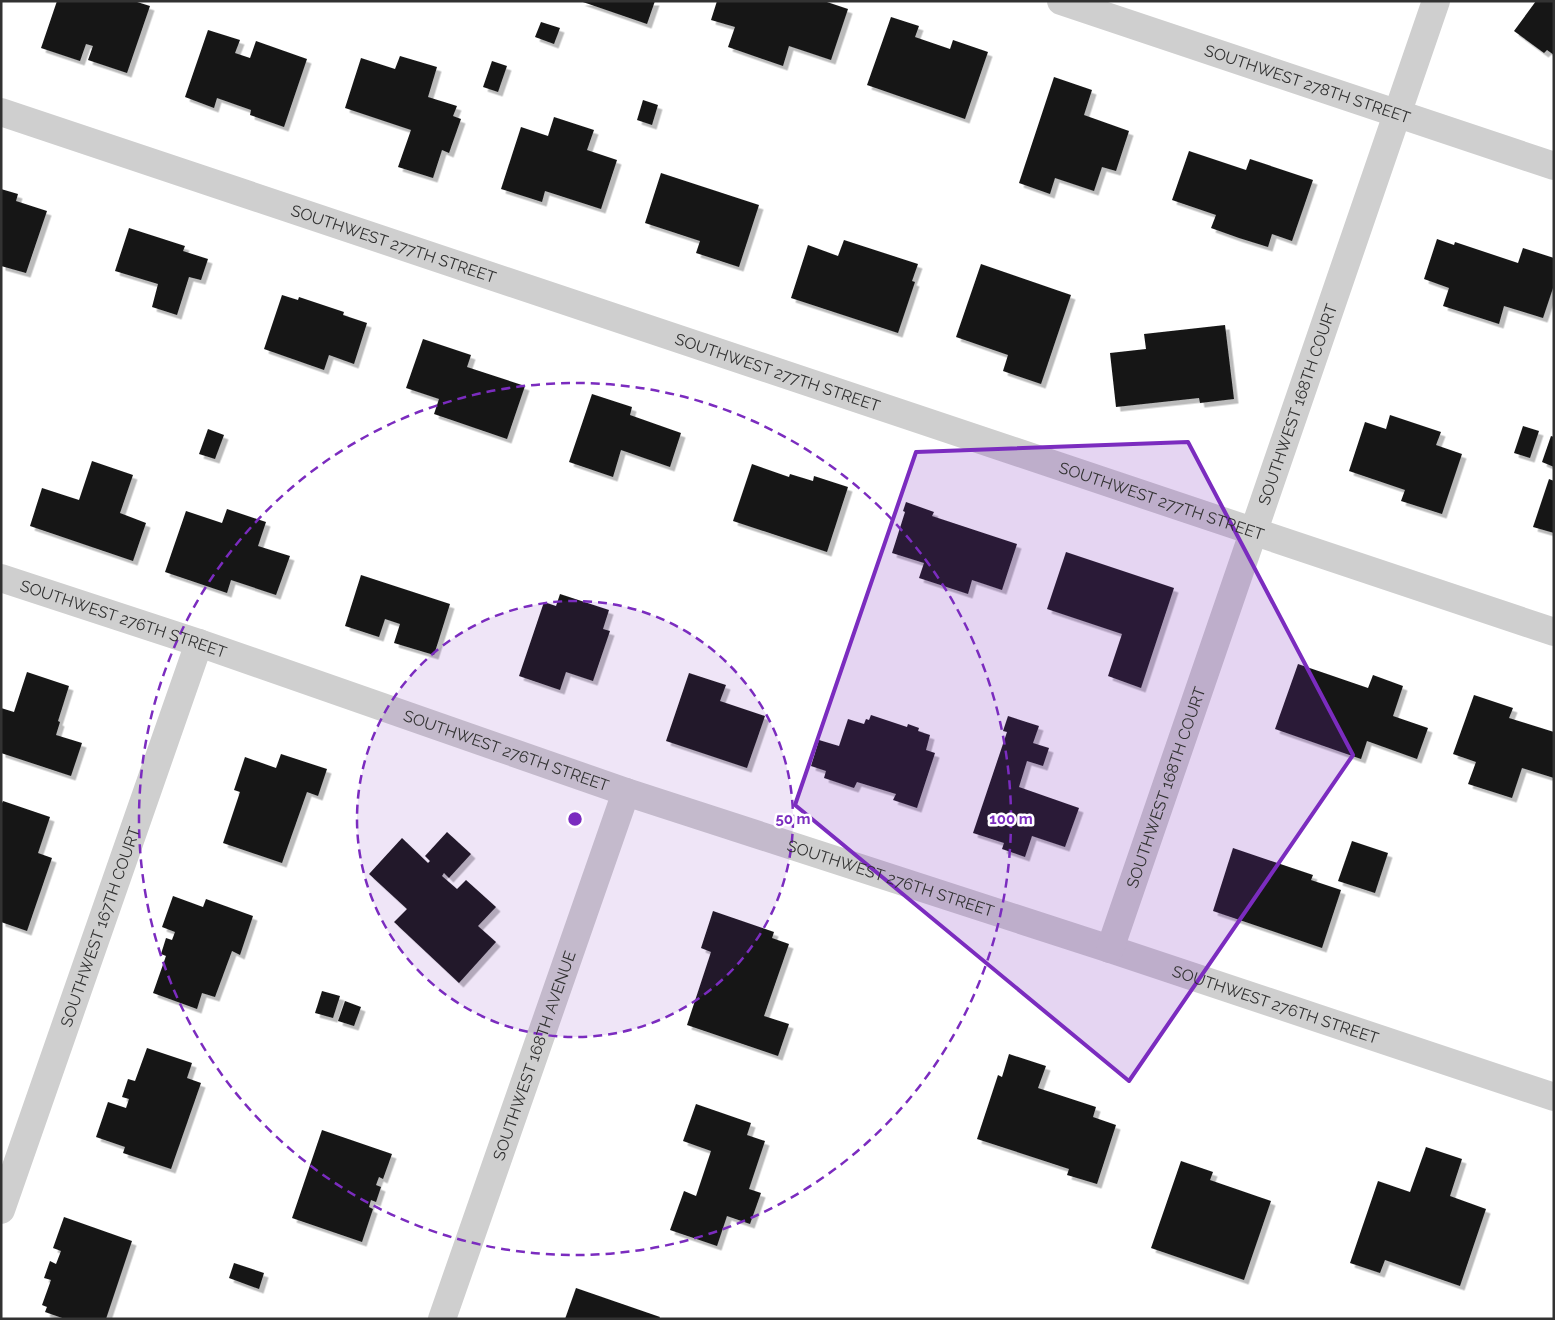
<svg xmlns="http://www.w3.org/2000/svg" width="1555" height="1320" viewBox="0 0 1555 1320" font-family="Raleway,sans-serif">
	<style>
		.building { fill: #191919; filter: url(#shadow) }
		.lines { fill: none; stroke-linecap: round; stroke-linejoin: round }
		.minor { stroke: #cfcfcf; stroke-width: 28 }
		.marked { fill: #7b2cbf; fill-opacity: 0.2; stroke: #7b2cbf; stroke-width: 4; stroke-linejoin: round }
		.ring { fill: none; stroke: #7b2cbf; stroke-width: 2.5; stroke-dasharray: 9 6 }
		.labels { text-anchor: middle; stroke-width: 5; stroke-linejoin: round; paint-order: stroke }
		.street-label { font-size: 16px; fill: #323232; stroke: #fff }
		.centre { fill: #7b2cbf; stroke: #fff; stroke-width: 2.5 }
		.ring-label { font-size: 15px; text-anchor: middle; font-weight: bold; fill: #7b2cbf; stroke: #fff; stroke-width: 5; stroke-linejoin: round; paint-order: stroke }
	</style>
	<defs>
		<filter id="shadow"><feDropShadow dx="4.5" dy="4.5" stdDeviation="0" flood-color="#0004"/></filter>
	</defs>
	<rect width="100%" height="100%" fill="#fff"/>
	<g class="building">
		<path d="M57 1H134L150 6 127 73 88 60 93 46 86 44 80 61 41 48Z"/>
		<path d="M580 1H655L647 24Z"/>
		<path d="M717 1H824L848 9 831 60 789 46 783 66 728 47 735 27 711 20Z"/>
		<path d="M1536 1H1554V55L1547 50 1544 53 1514 31Z"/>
		<path d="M891 17 919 26 915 37 950 49 953 40 988 52 965 119 867 85Z"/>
		<path d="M541 22 560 28 554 44 535 37Z"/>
		<path d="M208 30 240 40 235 53 250 58 256 41 307 59 284 127 250 115 251 110 217 98 214 108 185 97Z"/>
		<path d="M400 56 437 67 428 97 457 106 453 116 461 119 449 153 442 150 433 178 398 167 411 130 345 108 361 58 395 69Z"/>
		<path d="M492 61 507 66 498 92 483 87Z"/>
		<path d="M1054 77 1092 90 1084 115 1129 131 1116 171 1102 167 1094 191 1055 178 1050 194 1019 183Z"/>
		<path d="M643 100 658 105 652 125 637 120Z"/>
		<path d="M554 117 594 130 587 150 617 160 601 209 545 191 542 202 501 189 521 127 548 136Z"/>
		<path d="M1189 151 1246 170 1250 159 1313 180 1292 241 1272 234 1268 247 1239 238 1211 228 1216 215 1172 200Z"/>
		<path d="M661 173 759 205 739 267 696 253 700 241 645 223Z"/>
		<path d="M1 189 18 194 16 201 47 211 26 273 1 266Z"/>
		<path d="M129 228 185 246 183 251 208 259 201 280 189 277 177 315 152 307 158 284 115 271Z"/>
		<path d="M1437 239 1454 245 1455 242 1518 263 1523 248 1554 258V285L1543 318 1504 306 1499 324 1443 306 1449 288 1424 279Z"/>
		<path d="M844 240 918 264 912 281 915 282 898 333 791 298 808 245 838 256Z"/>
		<path d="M981 264 1071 295 1041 384 1003 371 1008 355 956 337Z"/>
		<path d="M282 295 298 300 299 297 344 312 343 315 367 323 354 364 329 355 324 370 264 349Z"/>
		<path d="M1225 325 1234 399 1200 403 1199 398 1116 407 1110 353 1146 349 1144 334Z"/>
		<path d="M423 339 471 355 467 367 525 386 507 439 434 414 439 399 406 388Z"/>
		<path d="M592 394 632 407 630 415 681 433 670 467 621 450 613 477 569 462Z"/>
		<path d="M1390 415 1441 432 1436 445 1462 454 1442 514 1401 501 1405 490 1349 471 1365 422 1386 429Z"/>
		<path d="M1523 426 1539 431 1530 458 1514 453Z"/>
		<path d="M208 429 224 435 215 459 199 454Z"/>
		<path d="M1551 436 1554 437V467L1542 462Z"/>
		<path d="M92 461 133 475 120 513 146 523 133 561 30 526 42 488 79 500Z"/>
		<path d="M752 464 789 477 790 474 813 481 814 476 848 487 827 552 733 521Z"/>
		<path d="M1549 479 1554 481V533L1533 527Z"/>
		<path d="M906 502 934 512 932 516 1017 544 1002 590 972 580 968 594 919 578 924 563 892 553 905 512 903 511Z"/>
		<path d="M227 509 266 522 258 546 290 556 276 595 231 580 227 593 165 572 186 511 222 523Z"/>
		<path d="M1066 552 1174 588 1141 688 1108 676 1122 634 1047 609Z"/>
		<path d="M361 575 450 604 434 655 394 643 400 624 385 619 379 637 345 626Z"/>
		<path d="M560 594 609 610 603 629 610 631 593 681 566 672 560 690 519 676 544 602 556 606Z"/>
		<path d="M1298 664 1368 688 1373 675 1403 686 1393 716 1428 728 1417 759 1367 741 1361 759 1275 729Z"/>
		<path d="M27 672 69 686 58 721 60 722 56 735 82 743 71 776 1 753V708L14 712Z"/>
		<path d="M689 673 726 685 720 701 765 716 747 768 666 741Z"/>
		<path d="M1474 695 1513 708 1509 718 1554 732V778L1522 768 1512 798 1468 784 1476 762 1453 754Z"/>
		<path d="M871 715 907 727 908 724 919 728 918 731 930 735 926 750 935 753 917 808 893 800 896 794 857 782 854 788 824 778 826 771 811 766 819 740 839 746 848 719 864 724 866 719 869 720Z"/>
		<path d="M1008 716 1039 726 1033 743 1049 748 1043 766 1027 761 1019 787 1079 808 1065 847 1032 836 1025 857 1002 849 1004 843 973 833 1007 732 1003 731Z"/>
		<path d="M281 754 327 769 318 796 307 792 282 863 223 843 240 792 234 790 245 757 276 768Z"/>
		<path d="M3 801 50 817 38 853 52 858 27 931 1 922V805Z"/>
		<path d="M447 832 471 854 449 878 444 873 442 876 457 889 466 880 496 907 478 926 496 942 459 983 394 922 407 909 369 874 402 838 428 863 430 861 425 856Z"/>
		<path d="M1352 841 1388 853 1375 893 1338 881Z"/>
		<path d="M1233 848 1313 875 1311 880 1341 890 1322 948 1213 911Z"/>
		<path d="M173 896 203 907 206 899 253 916 240 955 232 951 215 997 202 993 197 1009 153 993 166 956 161 954 166 938 172 940 175 932 162 927Z"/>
		<path d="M713 911 774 932 772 938 789 944 764 1016 789 1024 778 1056 687 1025 711 952 701 948Z"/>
		<path d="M322 991 340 996 333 1018 315 1013Z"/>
		<path d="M345 1001 361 1007 354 1026 338 1021Z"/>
		<path d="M147 1048 192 1063 187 1078 201 1083 171 1169 123 1153 125 1147 96 1137 108 1102 126 1108 129 1099 122 1097 128 1079 135 1081Z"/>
		<path d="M1009 1054 1046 1066 1038 1088 1096 1107 1093 1117 1116 1125 1097 1184 1067 1175 1069 1169 977 1139 998 1075 1002 1077Z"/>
		<path d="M696 1104 751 1123 747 1135 765 1141 749 1189 761 1193 750 1224 727 1216 717 1246 670 1230 684 1191 696 1196 711 1151 683 1141Z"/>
		<path d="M322 1130 392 1154 383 1179 379 1177 376 1185 381 1187 376 1202 371 1200 369 1207 373 1209 362 1242 292 1218Z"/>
		<path d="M1426 1147 1462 1159 1450 1196 1486 1209 1460 1286 1385 1260 1380 1273 1350 1263 1378 1181 1410 1192Z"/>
		<path d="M1181 1161 1213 1172 1210 1180 1271 1201 1244 1280 1151 1248Z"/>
		<path d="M64 1217 132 1241 106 1319H65L45 1312 47 1307 42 1305 51 1280 44 1278 50 1261 56 1264 61 1251 53 1248Z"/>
		<path d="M234 1263 264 1273 259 1289 229 1278Z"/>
		<path d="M576 1288 660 1317 659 1319H565Z"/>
	</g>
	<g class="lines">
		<g class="minor">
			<path id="s1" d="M1061 1 1554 166"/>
			<path id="s2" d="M1 112 1554 632"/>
			<path id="s3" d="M1 578 199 643 626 792 1110 949 1554 1097"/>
			<path id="s4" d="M1110 949 1436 1"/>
			<path id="s5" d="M1 1210 199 643"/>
			<path id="s6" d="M442 1319 626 792"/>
		</g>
	</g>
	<path class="marked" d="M1188 442 1353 755 1129 1081 795 805 916 452Z"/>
	<circle cx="575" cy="819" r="218" fill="#7b2cbf" fill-opacity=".12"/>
	<g class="ring">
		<circle cx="575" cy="819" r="218"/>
		<circle cx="575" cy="819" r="436"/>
	</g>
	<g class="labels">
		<g class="street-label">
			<text dy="6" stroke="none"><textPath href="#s1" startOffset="260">SOUTHWEST 278TH STREET</textPath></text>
			<text dy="6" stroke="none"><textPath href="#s2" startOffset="414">SOUTHWEST 277TH STREET</textPath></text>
			<text dy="6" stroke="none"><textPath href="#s2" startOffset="819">SOUTHWEST 277TH STREET</textPath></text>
			<text dy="6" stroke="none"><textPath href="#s4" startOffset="576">SOUTHWEST 168TH COURT</textPath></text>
			<text dy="6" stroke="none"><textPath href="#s2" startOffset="1224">SOUTHWEST 277TH STREET</textPath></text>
			<text dy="6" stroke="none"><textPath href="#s3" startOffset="129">SOUTHWEST 276TH STREET</textPath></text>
			<text dy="6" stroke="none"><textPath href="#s3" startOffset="534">SOUTHWEST 276TH STREET</textPath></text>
			<text dy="6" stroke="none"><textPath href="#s4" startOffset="171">SOUTHWEST 168TH COURT</textPath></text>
			<text dy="6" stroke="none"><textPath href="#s3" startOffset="939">SOUTHWEST 276TH STREET</textPath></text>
			<text dy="6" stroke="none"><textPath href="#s5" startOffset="300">SOUTHWEST 167TH COURT</textPath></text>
			<text dy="6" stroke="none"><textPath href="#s3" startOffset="1344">SOUTHWEST 276TH STREET</textPath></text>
			<text dy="6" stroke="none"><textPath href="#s6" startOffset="279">SOUTHWEST 168TH AVENUE</textPath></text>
		</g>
	</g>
	<circle cx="575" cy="819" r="8" class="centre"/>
	<g class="ring-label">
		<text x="793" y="824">50 m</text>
		<text x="1011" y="824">100 m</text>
	</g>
	<rect width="1555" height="1320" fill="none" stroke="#323232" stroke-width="5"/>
</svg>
